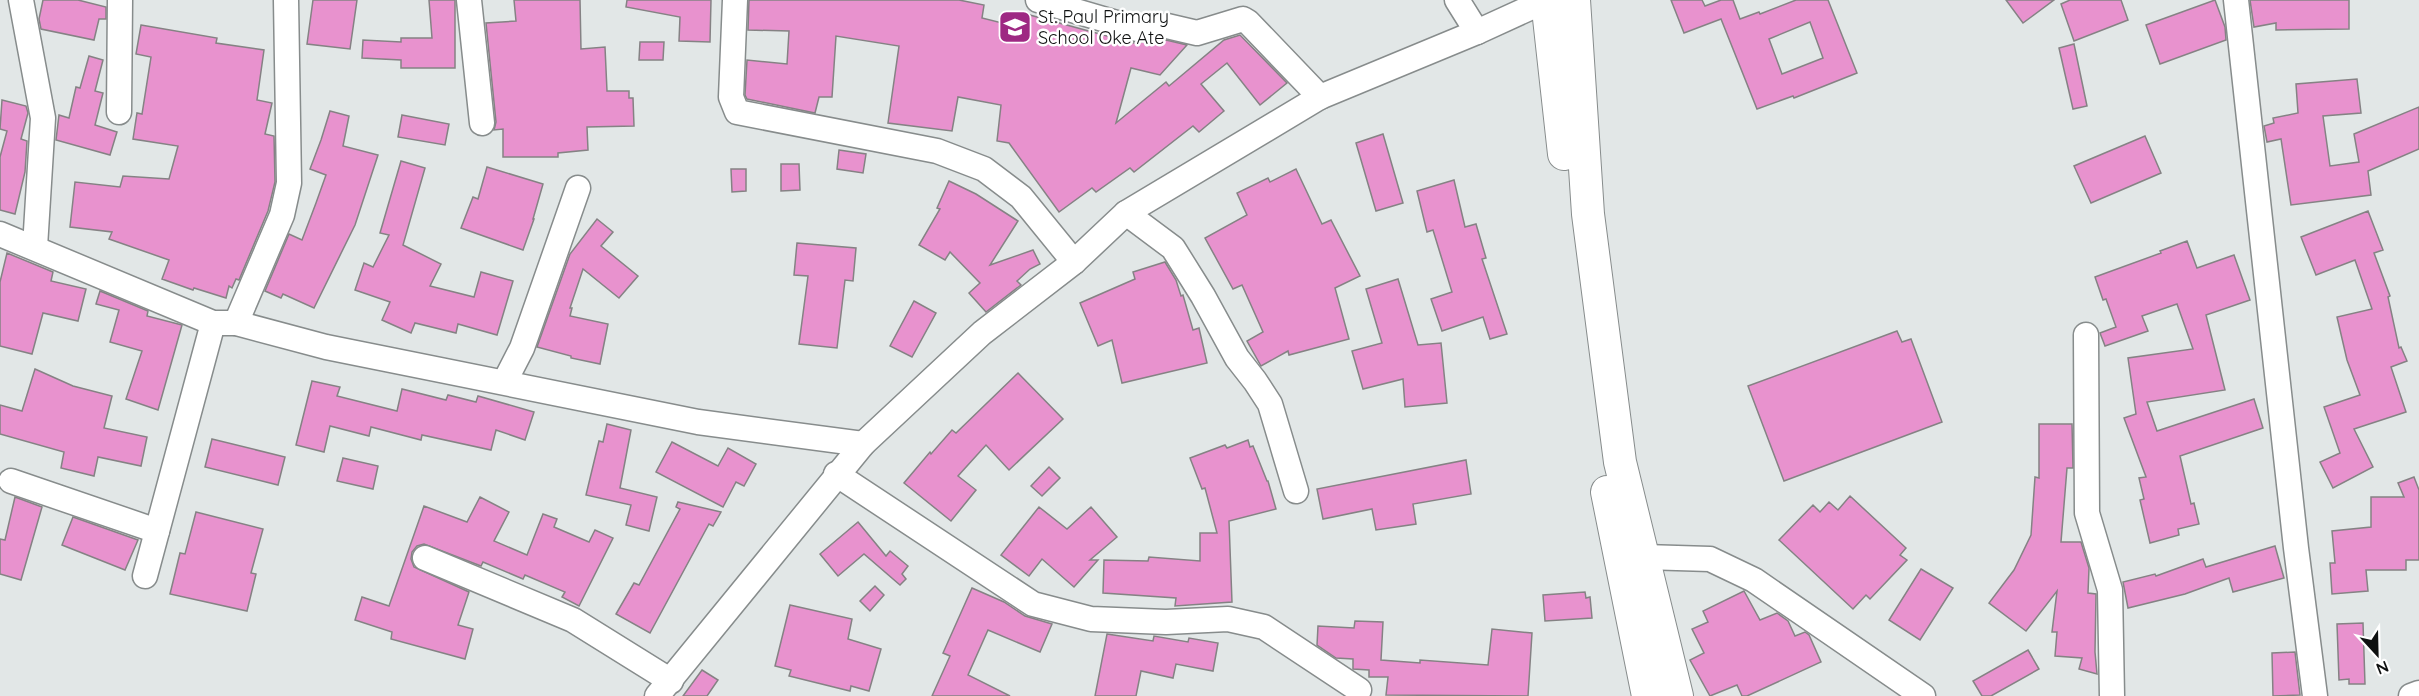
<svg xmlns="http://www.w3.org/2000/svg" width="2419" height="696" viewBox="0 0 2419 696" font-family="Quicksand,sans-serif">
	<style>
		.building { fill: #e892ce; stroke: #858284; stroke-width: 1.5; fill-rule: evenodd }
		.lines { fill: none; stroke-linecap: round; stroke-linejoin: round }
		.minor-casing { stroke: #878c8c; stroke-width: 27 }
		.major-casing { stroke: #878c8c; stroke-width: 34 }
		.minor { stroke: #fff; stroke-width: 24 }
		.major { stroke: #fff; stroke-width: 32 }
		.labels { text-anchor: middle; stroke-width: 5; stroke-linejoin: round; paint-order: stroke }
		.poi-label { font-size: 18px; fill: #0f1111; stroke: #fff; text-anchor: start }
	</style>
	<rect width="100%" height="100%" fill="#e2e7e7"/>
	<g class="building">
		<path d="M43 0H78L106 7V19H99L94 40 41 29 39 19Z"/>
		<path d="M313 0H357L350 49 307 44Z"/>
		<path d="M429 0H455V68H401V60L362 58 363 40 401 42V38H432Z"/>
		<path d="M514 0H580L581 49 605 47 607 91H629V98H633L634 126 587 127 588 150 558 153V157H503V129L494 130 496 122 486 23 516 21Z"/>
		<path d="M627 0H711L710 42 679 41 680 17 626 7Z"/>
		<path d="M749 0H959L984 5 982 18 1022 28 1026 14 1133 43 1166 40 1187 45 1160 75 1131 68 1116 123 1166 82 1169 86 1224 40 1240 35 1287 83 1260 105 1227 63 1201 84 1224 111 1199 132 1193 126 1134 172 1130 168 1096 192 1092 188 1059 212 1009 143 997 141 1001 105 958 97 952 131 888 123 899 46 836 36 832 97H819L815 113 747 99 745 95 747 60 787 64 789 31 748 30Z"/>
		<path d="M1671 0H1702L1705 6 1721 0H1733L1740 19 1759 12 1760 14 1796 0H1828L1857 73 1794 98 1793 96 1757 109 1721 19 1684 33ZM1810 22 1823 58 1782 74 1769 39Z"/>
		<path d="M2006 0H2054L2023 23Z"/>
		<path d="M2070 0H2121L2128 20 2074 41 2061 4Z"/>
		<path d="M2215 0 2225 27 2226 40 2160 64 2146 25Z"/>
		<path d="M2250 0H2349V29L2276 30V23L2254 27Z"/>
		<path d="M141 25 217 38 216 43 264 50 257 100 272 103 265 134 274 136 275 182 268 211 239 280 236 279 232 288 229 286 226 298 194 288 193 290 162 279 169 260 109 239 112 232 70 227 75 182 120 187 123 176 169 179 178 146 133 139 137 113 142 114 151 57 136 54Z"/>
		<path d="M640 42H664L663 60H639Z"/>
		<path d="M2074 44 2087 106 2073 109 2059 48Z"/>
		<path d="M89 56 103 60 95 91 103 93 95 125 117 132 110 155 56 140 59 115 69 118 76 87 80 88Z"/>
		<path d="M2357 79 2361 113 2323 116 2330 166 2359 162 2354 134 2419 107V149L2368 171 2371 195 2291 205 2281 139 2267 142 2264 126 2274 123 2273 118 2298 113 2296 84Z"/>
		<path d="M2 100 26 106 28 113 21 139 27 141 25 172 15 214 0 210V157L7 131 0 129Z"/>
		<path d="M330 111 349 116 343 146 378 155 355 225 314 308 283 294 281 298 265 291 289 234 302 240 316 203 326 175 310 169 321 140Z"/>
		<path d="M402 115 449 124 445 145 398 137Z"/>
		<path d="M1383 134 1403 203 1376 211 1356 143Z"/>
		<path d="M2145 136 2161 173 2091 203 2074 166Z"/>
		<path d="M839 150 866 154 863 173 837 169Z"/>
		<path d="M401 161 425 168 403 245 441 264 430 286 474 297 481 272 513 281 497 335 458 324 456 333 415 323 411 333 382 320 390 302 355 290 364 263 373 267 389 235 380 233Z"/>
		<path d="M781 164H799L800 190 781 191Z"/>
		<path d="M487 167 543 184 533 219H534L523 250 461 228 473 197 478 199Z"/>
		<path d="M731 169H746V191L732 192Z"/>
		<path d="M1296 169 1322 224 1331 220 1360 276 1335 288 1349 339 1289 355 1288 351 1261 366 1247 341 1263 332 1242 285 1233 289 1205 238 1247 215 1237 193 1268 178 1270 182Z"/>
		<path d="M1454 180 1465 227 1476 224 1486 258 1482 259 1507 334 1490 339 1483 317 1442 331 1431 299 1452 292 1433 230 1427 232 1417 191Z"/>
		<path d="M949 181 976 194 1018 221 990 265 1033 250 1040 264 1030 269 1017 281 1021 285 986 312 969 293 980 283 950 252 945 260 919 245 940 209 937 208Z"/>
		<path d="M2368 211 2383 250 2374 253 2390 296 2388 297 2399 348 2401 347 2407 361 2391 367 2406 412 2354 429 2373 467 2333 488 2320 462 2340 453 2324 407 2360 395 2347 360 2337 317 2372 309 2355 260 2316 275 2301 237Z"/>
		<path d="M597 219 613 232 601 246 638 276 619 298 583 269 570 308H572L570 316 608 324 600 364 571 358V356L537 347 570 254Z"/>
		<path d="M2187 241 2197 268 2234 255 2250 300 2206 315 2225 390 2147 402 2157 431 2254 399 2263 428 2180 456 2191 504 2194 503 2199 524 2178 529 2179 535 2150 543 2140 500 2144 499 2139 478 2146 477 2124 418 2136 414 2128 358 2193 349 2177 304 2142 316 2148 331 2105 346 2100 333 2116 327 2106 299 2103 300 2095 277 2161 253 2160 251Z"/>
		<path d="M797 243 856 248 853 281 845 280 837 348 799 344 808 276 794 275Z"/>
		<path d="M7 253 53 272 51 281 86 289 78 321 43 313 32 354 0 346V282Z"/>
		<path d="M1165 262 1176 280 1181 296 1183 295 1193 330 1199 328 1207 363 1122 383 1112 340 1098 346 1080 303 1135 279 1133 272Z"/>
		<path d="M1398 279 1418 345 1441 343 1447 403 1405 407 1403 379 1363 389 1352 351 1382 343 1366 289Z"/>
		<path d="M100 291 148 311 147 316 182 325 158 410 126 399 142 351 110 342 119 310 96 304Z"/>
		<path d="M914 301 936 313 912 357 890 346Z"/>
		<path d="M1897 331 1902 342 1911 339 1942 422 1784 481 1748 386Z"/>
		<path d="M35 369 73 386 112 396 104 428 147 437 141 466 98 457 94 476 61 468 64 452 0 434V405L22 411Z"/>
		<path d="M1018 373 1063 419 1009 470 986 445 958 476 976 490 951 521 904 483 930 452 931 454 952 430 956 433Z"/>
		<path d="M312 381 340 387 337 396 397 411 402 389 446 400 448 395 476 402 478 396 534 412 525 440 496 430 491 450 422 435 421 440 371 427 369 436 330 426 324 452 296 445Z"/>
		<path d="M607 424 631 430 620 488 657 497 649 531 626 525 631 505 586 495 599 441 603 442Z"/>
		<path d="M2039 424H2072L2073 468H2067L2061 542H2081L2089 568 2088 593 2096 594 2095 652 2097 674 2079 669 2082 658 2055 656 2057 632H2052L2057 591 2026 631 1989 603 2014 570 2031 535 2035 477 2039 478Z"/>
		<path d="M212 439 285 457 278 485 205 467Z"/>
		<path d="M1248 440 1250 447 1253 446 1267 481H1268L1276 509 1229 521 1232 602 1175 606 1176 598 1103 593 1104 560 1148 561 1149 557 1200 561V533H1217L1205 488 1202 489 1190 458 1225 445 1227 448Z"/>
		<path d="M672 442 718 466 728 448 756 464 744 486 736 482 723 507 656 472Z"/>
		<path d="M343 458 378 466 373 489 337 481Z"/>
		<path d="M1466 460 1471 494 1413 504 1416 524 1376 530 1372 509 1323 519 1317 489Z"/>
		<path d="M1049 467 1060 478 1042 496 1031 486Z"/>
		<path d="M2414 477 2419 490V560H2406V570H2366L2368 591 2332 594 2330 563H2335L2332 531 2371 527V497H2404L2398 483Z"/>
		<path d="M1850 496 1906 548 1900 555 1907 560 1870 599 1866 595 1853 609 1779 540 1813 505 1820 512 1829 502 1838 510Z"/>
		<path d="M15 497 42 507 21 580 0 574V539L5 540Z"/>
		<path d="M480 497 509 512 494 541 527 555 543 514 557 519 554 527 589 542 595 530 613 538 579 606 562 597 565 592 525 575 523 579 483 562 481 566 424 544 417 546 412 552 411 559 414 567 469 592 458 625 473 629 465 659 391 639 392 632 355 620 362 597 389 606 424 506 467 522Z"/>
		<path d="M678 502 721 512 713 526 709 524 650 633 616 614 634 583 639 585 680 509 676 507Z"/>
		<path d="M1039 507 1067 529 1091 507 1117 537 1090 560H1098L1074 587 1042 559 1029 576 1001 555Z"/>
		<path d="M196 512 263 529 251 573 256 574 247 611 170 594 180 553 185 554Z"/>
		<path d="M73 517 138 540 125 570 62 545Z"/>
		<path d="M858 522 886 556 890 551 908 566 902 574 906 579 900 585 864 554 838 576 820 554Z"/>
		<path d="M2275 546 2284 578 2233 592 2229 578 2185 594 2128 608 2123 582 2155 574 2156 576 2203 559 2206 567Z"/>
		<path d="M1921 569 1953 588 1920 640 1889 620Z"/>
		<path d="M875 586 884 595 870 611 860 601Z"/>
		<path d="M972 588 1004 602 1025 616 1052 624 1040 652 988 630 968 675 1010 696H932L950 656 943 653Z"/>
		<path d="M1744 591 1760 620 1777 613 1788 621 1795 636 1805 632 1809 635 1821 662 1747 696H1742L1737 685 1710 696 1690 660 1704 653 1692 629 1708 622 1703 611Z"/>
		<path d="M1585 592 1586 598 1590 597 1592 618 1545 621 1543 595Z"/>
		<path d="M790 605 852 619 848 639 881 649 869 691 851 686 850 691 789 676 791 670 775 666Z"/>
		<path d="M1355 621 1383 622 1381 660 1420 663V660L1488 665 1492 629 1532 633 1528 696 1386 695 1388 677H1369V670L1353 669V659L1336 658 1317 645 1318 626 1354 628Z"/>
		<path d="M2363 623 2365 684H2349V679L2339 680 2337 624Z"/>
		<path d="M1107 634 1153 641 1154 636 1188 642 1189 638 1218 643 1213 671 1176 664 1173 678 1141 671 1136 696H1095Z"/>
		<path d="M2028 650 2039 669 1991 696H1982L1973 681Z"/>
		<path d="M2295 652 2300 695 2273 696 2272 653Z"/>
		<path d="M702 670 718 680 707 696H683Z"/>
	</g>
	<g class="lines">
		<g class="minor-casing">
			<g id="minor">
				<path d="M21 0 43 118 35 247"/>
				<path d="M469 0 482 123"/>
				<path d="M735 0 731 97 737 112 937 151 984 169 1021 197 1074 262"/>
				<path d="M1038 0 1137 29 1167 26 1197 33 1243 19 1248 22 1320 97"/>
				<path d="M1457 0 1477 32"/>
				<path d="M2236 0 2296 548 2315 696"/>
				<path d="M119 112 120 0"/>
				<path d="M1126 213 1173 248 1203 296 1237 358 1255 381 1270 404 1296 491"/>
				<path d="M0 234 213 323H236L326 347 698 422 863 444"/>
				<path d="M236 323 282 215 289 183 286 0"/>
				<path d="M2086 335 2087 513 2110 590 2112 696"/>
				<path d="M505 381 522 348 578 188"/>
				<path d="M836 474 1033 604 1091 619 1166 622 1228 619 1264 627 1359 690"/>
				<path d="M11 481 157 531"/>
				<path d="M1644 557 1710 559 1754 580 1923 696"/>
				<path d="M425 558 573 620 671 681"/>
				<path d="M145 576 213 323"/>
				<path d="M657 696 863 444 982 333 1074 262 1126 213 1320 97 1477 32 1547 0"/>
				<path d="M2411 696 2419 693"/>
			</g>
		</g>
		<g class="major-casing">
			<g id="major">
				<path d="M1547 0 1564 154"/>
				<path d="M1574 0 1588 214 1620 462 1677 696"/>
				<path d="M1607 492 1648 696"/>
			</g>
		</g>
		<use href="#minor" class="minor"/>
		<use href="#major" class="major"/>
	</g>
	<defs>
		<g id="school-square" transform="scale(1.725)"><rect x="-9" y="-9" width="18" height="18" rx="4" fill="#9e2883" stroke="#fff"/><path d="M0-5L7-2L0 1L-7-2ZM-4 1L0 2.5L4 1V4Q0 6-4 4Z" fill="#fff"/></g>
	</defs>
	<g fill-rule="evenodd">
		<use href="#school-square" x="1015" y="27"/>
	</g>
	<g class="labels">
		<g class="poi-label">
			<text x="1038" y="23">St. Paul Primary<tspan x="1038" dy="21">School Oke Ate</tspan></text>
		</g>
	</g>
	<g transform="translate(2377 654) rotate(158)" stroke="#ffffff" stroke-width="4.5" paint-order="stroke">
	<path d="M0-4.5L10 22L0 15L-10 22Z" fill="#0f1111"/>
	<text y="-9" font-size="16" font-weight="bold" text-anchor="middle" fill="#0f1111">N</text>
	</g>
</svg>
